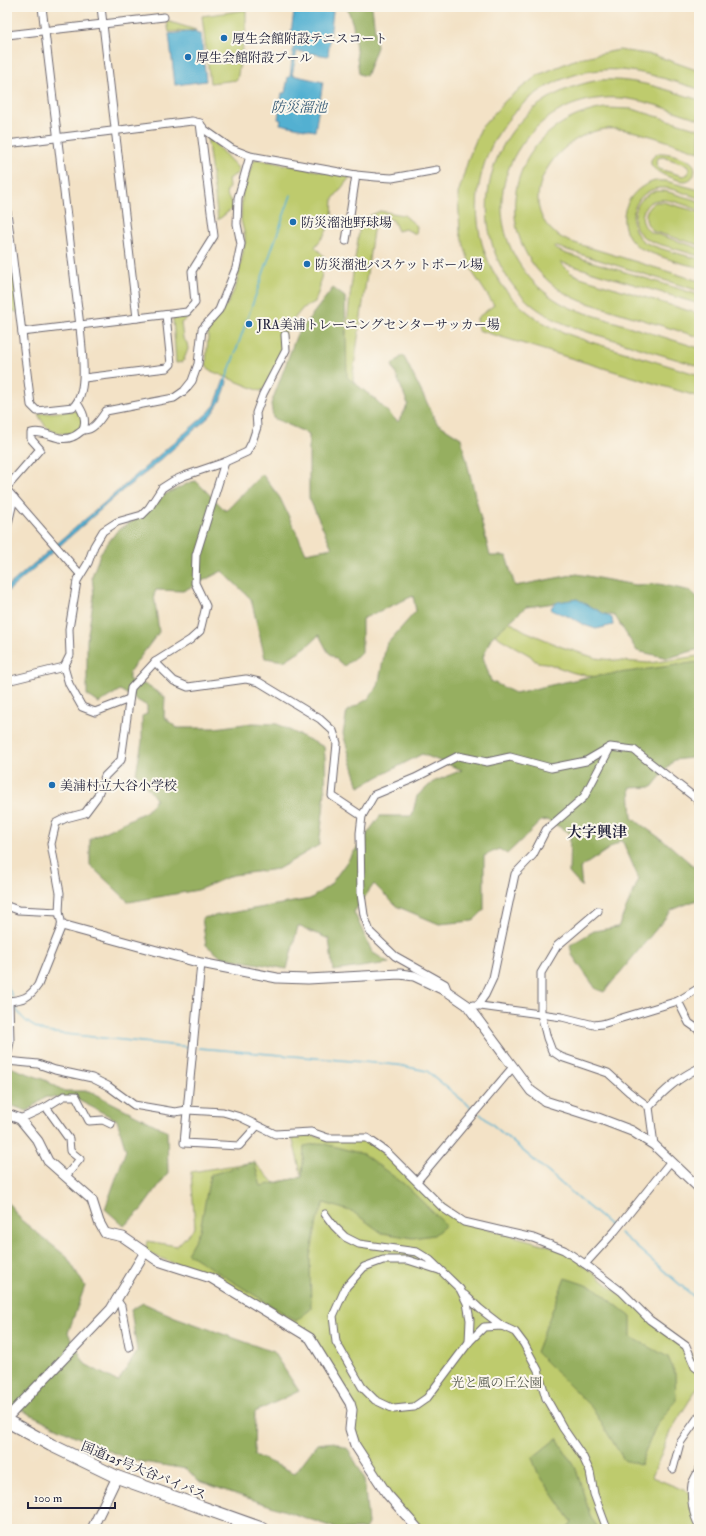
<svg xmlns="http://www.w3.org/2000/svg" width="706" height="1536" viewBox="0 0 706 1536" font-family="'IM FELL Double Pica','Noto Serif JP',serif">
	<style>
		.green { fill: #becb6d; stroke: #707654; fill-rule: evenodd }
		.forest { fill: #96af60; stroke: #5c684e }
		.water { fill: #53b0d1; stroke: #3a6986 }
		.lines { fill: none; stroke-linecap: round; stroke-linejoin: round }
		.stream { stroke: #53b0d1; stroke-width: 1.5 }
		.minor-casing { stroke: #6b656c; stroke-width: 9 }
		.tertiary-casing { stroke: #6b656c; stroke-width: 11 }
		.trunk-casing { stroke: #6b656c; stroke-width: 14 }
		.minor { stroke: #fff; stroke-width: 7 }
		.tertiary { stroke: #fff; stroke-width: 9 }
		.trunk { stroke: #fff; stroke-width: 12 }
		.poi-dot { fill: #1f6fb2; stroke: #fbf7ec; stroke-width: 1.5 }
		.labels { text-anchor: middle; stroke-width: 4; stroke-linejoin: round; paint-order: stroke }
		.poi-label { font-size: 13px; fill: #22223b; stroke: #fbf7ec; text-anchor: start }
		.park-label { font-size: 13px; fill: #51554a; stroke: #fbf7ec }
		.street-label { font-size: 13px; fill: #22223b; stroke: #fbf7ec }
		.water-label { font-size: 14px; font-style: italic; fill: #365b77; stroke: #fbf7ec }
		.quarter-label { font-size: 15px; font-weight: bold; fill: #22223b; stroke: #fbf7ec }
	</style>
	<rect width="100%" height="100%" fill="#fbf7ec"/>
	<filter id="ink" filterUnits="userSpaceOnUse"><feTurbulence type="fractalNoise" baseFrequency=".025" numOctaves="2"/><feDisplacementMap in="SourceGraphic" scale="8" xChannelSelector="R" yChannelSelector="G"/><feConvolveMatrix kernelMatrix="1 2 1 2 8 2 1 2 1" color-interpolation-filters="sRGB"/></filter>
	<filter id="wash" filterUnits="userSpaceOnUse"><feTurbulence type="fractalNoise" baseFrequency=".012" numOctaves="4" result="noise"/><feDisplacementMap in="SourceGraphic" scale="16" xChannelSelector="R" yChannelSelector="G"/><feGaussianBlur stdDeviation="0.9" result="paint"/><feColorMatrix in="noise" values="0 0 0 0 0 0 0 0 0 0 0 0 0 0 0 0 0 1.4 0 .05"/><feComposite in="paint" operator="in"/></filter>
	<g filter="url(#wash)">
		<rect width="100%" height="100%" fill="#f3e2c6"/>
		<g class="green">
			<path d="M246 10V28L237 80 210 83 202 16Z"/>
			<path d="M167 21 196 30 169 32Z"/>
			<path d="M619 50 654 55 699 71V89C661 78 627 64 586 72 477 95 439 235 523 308 549 331 582 339 614 349 642 358 671 366 699 375V397L478 330 477 318 494 305 473 273 460 233 458 194 469 157 481 128 506 100 538 75 579 58Z"/>
			<path d="M599 80C635 78 665 89 699 100V119C666 109 631 93 596 99 571 102 547 115 530 134 477 193 503 279 573 309L699 348V366C672 358 645 350 618 341 588 332 557 325 532 305 472 256 473 161 531 111 550 94 574 85 599 80Z"/>
			<path d="M605 108 632 109 699 129V152C673 144 631 126 605 129 551 136 506 212 568 241L699 281V291L554 246V248L564 253 699 295V304L560 262 571 273 580 277 699 314V337L581 301C481 260 498 124 605 108Z"/>
			<path d="M207 136 238 168V173L228 179 229 187 226 193 228 197 233 203V208L218 220Z"/>
			<path d="M659 153C666 152 688 158 692 163 696 167 695 171 694 175 692 178 690 180 686 181 676 182 633 166 659 153ZM663 157 687 165 689 168 688 174 683 176 659 169 657 166 656 162 658 158Z"/>
			<path d="M256 159 350 177 333 199 332 217 329 226 325 234 315 247 324 256 321 279 320 280V287L315 302 303 308 288 326 284 336 286 350 264 389 260 391 211 371 206 365 209 322 221 311 228 303 236 286 245 242V236L241 220 242 194 253 162Z"/>
			<path d="M655 181H666L699 190V198C687 195 672 187 660 188 634 190 623 224 643 241 651 247 688 256 699 259V267C688 266 646 253 637 246 612 225 625 189 655 181Z"/>
			<path d="M655 191H665L699 201V210C683 205 650 188 643 213 641 220 644 227 650 232L699 248V256C689 253 679 250 669 247 651 242 631 237 635 213 637 202 645 195 655 191Z"/>
			<path d="M656 202H663L699 212V245L655 232C642 224 643 208 656 202Z"/>
			<path d="M380 211 404 215 417 226 416 234 405 229 398 231 393 220C382 216 378 221 373 231L353 374 354 394 361 417 442 560 466 585 496 614 525 631 562 647 596 658 622 661 649 663 699 656V675C659 681 619 682 579 674 569 672 559 667 549 664 542 661 536 665 531 656L501 639 459 607 419 558 355 444 343 393 342 368 351 288 360 224 369 216Z"/>
			<path d="M7 247H11L20 313 10 310 7 304Z"/>
			<path d="M190 316 181 323 183 338 187 343 188 349 183 362 176 363 173 318Z"/>
			<path d="M79 410 84 423 78 433C58 435 48 434 38 414Z"/>
			<path d="M291 1133 328 1138H367L464 1222 564 1250 686 1346 699 1370V1385L670 1432 652 1477 691 1493 699 1529H421L387 1494 355 1445 352 1415 310 1338 211 1278 145 1252 147 1241 177 1246 195 1227 191 1172 254 1162 274 1183 302 1177Z"/>
		</g>
		<g class="forest">
			<path d="M347 7H372L377 47 366 76 359 74 353 25Z"/>
			<path d="M333 288 345 297 347 377 376 400 398 422 408 404 392 365 403 355 437 423 461 438 490 556H506L515 586 577 574 635 585 659 584 691 591 699 599V649L668 658 637 651 615 616 555 603 526 607 491 638 483 657 491 681 515 693 583 678 699 662V757L674 760 652 787 630 788 632 818 668 844 699 871V899L672 910 604 992 596 989 572 955 570 945 594 931 618 927 639 879 622 840 580 868 582 887 569 873 570 833 547 820 541 821 507 854 499 849 484 856V910L473 921 439 924 396 906 374 884 354 912 372 952 389 963 333 971 329 939 298 926 287 969 221 957 206 945 202 918 310 899 330 885 380 816H412L417 796 433 782 462 770 422 754 359 787 343 734 347 711 368 699 378 686 386 645 416 611 413 596 362 619V652L344 666 328 652 319 635 306 647 284 661 265 658 251 599 222 571 183 591 156 590 154 595 159 632 129 672V680L146 685 165 697 164 717 177 728H215L252 723 277 724 324 747C328 779 323 813 319 845L278 869 233 875 198 890 129 902 90 865V839L147 811 156 799 136 773 142 742V716L147 714V706L120 690 99 703 87 695V640L94 596 92 576 101 552 117 531 142 515 164 495 191 482 196 481 226 511 262 474 280 498 306 553 332 548 309 498V434L273 418 271 404 297 334Z"/>
			<path d="M7 1066 45 1080 64 1091H89L167 1131 168 1173 141 1210 124 1226 105 1209 126 1150 117 1120 78 1100 46 1097 27 1111 7 1104Z"/>
			<path d="M321 1143 363 1154 404 1184 446 1225 434 1235 413 1238 382 1233 353 1212 324 1203 317 1221 310 1257 311 1309 296 1321 187 1253 200 1230 210 1175 254 1162 261 1186 302 1177 304 1146Z"/>
			<path d="M7 1201 21 1220 67 1257 85 1286 68 1333 85 1364 118 1382 137 1352 131 1310 143 1303 175 1317 273 1352 299 1391 255 1412 254 1455 295 1473 317 1444 334 1442 348 1449 364 1477 368 1524 365 1529H338L198 1481 187 1469 130 1460 75 1436 7 1403Z"/>
			<path d="M565 1278 595 1288 631 1317V1337L668 1357 675 1373 676 1400 655 1428 640 1465 624 1460 592 1408 536 1352Z"/>
			<path d="M557 1438 576 1469 591 1518 599 1529H566L572 1522 538 1473 532 1458Z"/>
		</g>
		<g class="water">
			<path d="M299 7 333 11 328 56 297 51 292 75 323 82 315 131 280 124 281 120 278 119 282 93H285L288 77H290L295 33 291 32 294 12 298 13Z"/>
			<path d="M196 31 197 34H201L206 81 175 85 169 34Z"/>
			<path d="M224 380 227 381C225 394 218 406 210 416L148 471 123 490 7 592V587L208 413 215 405Z"/>
			<path d="M577 599 612 618 613 625 596 629 584 625 570 617 551 610 552 606 558 602Z"/>
		</g>
		<g class="lines">
			<g class="stream">
				<path d="M225 382 291 195"/>
				<path d="M7 985 12 996"/>
				<path d="M15 1007C22 1020 31 1026 45 1032L190 1047"/>
				<path d="M199 1048 398 1065 427 1071 473 1109"/>
				<path d="M480 1114 612 1227"/>
				<path d="M620 1233 699 1301"/>
			</g>
		</g>
	</g>
	<g filter="url(#ink)">
		<g class="lines">
			<g class="minor-casing">
				<g id="minor">
					<path d="M101 7 137 318"/>
					<path d="M7 35 164 17"/>
					<path d="M201 125 205 130 232 149 250 156 356 175 376 177 392 178 437 170"/>
					<path d="M7 144 192 121 200 123"/>
					<path d="M7 212 31 405 37 411 73 407C90 392 81 346 80 326L42 7"/>
					<path d="M346 241 356 175"/>
					<path d="M22 332 187 312 195 303 192 271 214 236 200 123"/>
					<path d="M84 378 167 368 171 364 166 315"/>
					<path d="M77 403C83 412 87 420 83 430"/>
					<path d="M7 487 40 449 31 439V433C45 429 58 443 72 437 76 436 80 432 83 430 94 431 101 418 106 411L174 398 184 391 192 381 198 364 202 329 219 310 236 268 241 244 237 224 238 198 250 156"/>
					<path d="M7 490 80 574"/>
					<path d="M7 528 14 498"/>
					<path d="M155 662 174 681 188 687 246 679 259 682 320 719 333 731 337 743 332 796 362 816"/>
					<path d="M7 681 64 667"/>
					<path d="M129 699 95 712 82 707 69 684 64 667 70 655 69 629 77 581 88 563 94 546 103 531 117 522 142 515 149 508 162 488 173 481 184 476 225 462 247 452 252 442 257 427 256 413 263 394 286 350 285 335"/>
					<path d="M7 906 18 910 59 912"/>
					<path d="M598 911 557 946 541 973V1014L547 1038 552 1051 561 1057 608 1073 629 1092 649 1107"/>
					<path d="M201 963 184 1143 239 1146 257 1126"/>
					<path d="M448 992 445 984 395 956 370 932 364 915 361 894 360 833 362 816 374 795 415 778 458 756 487 762 510 757 551 768 586 761 610 747 634 750 698 800 699 803"/>
					<path d="M7 1001C23 1000 29 998 38 985L62 925 59 912 60 893 51 844 56 823 66 818 85 813 97 797 105 776 121 760 131 688 155 662 190 640 200 631 206 606 195 583 196 555 225 462"/>
					<path d="M678 1001 689 1023 699 1030"/>
					<path d="M473 1005 562 1017 594 1025 602 1024 678 1001 699 988"/>
					<path d="M477 1006 485 995 493 978 515 874 533 855 546 830 584 797 610 748"/>
					<path d="M7 1061 38 1064 55 1070 92 1078 108 1086 134 1105 175 1112 187 1110 223 1112 240 1117 275 1134 311 1132 328 1138H367L387 1152 443 1208 464 1222 533 1238 564 1250 585 1264 622 1292 650 1320 686 1346 695 1367 699 1370"/>
					<path d="M46 1107 64 1096H76L89 1121 103 1120 111 1124"/>
					<path d="M20 1119 46 1107 69 1139 70 1151 80 1159 66 1176"/>
					<path d="M654 1145 649 1107C665 1090 678 1078 699 1068"/>
					<path d="M417 1181 513 1067"/>
					<path d="M325 1214 334 1226 345 1237 359 1244 417 1252 430 1260 460 1289 467 1303 470 1320 469 1342"/>
					<path d="M585 1264 615 1231 671 1161"/>
					<path d="M439 1270 408 1260H383L364 1267 346 1287 333 1316 336 1342 362 1387 375 1400 394 1409 414 1407 427 1398 469 1342 484 1327 502 1326 515 1332 524 1344 538 1370 546 1398 563 1428 583 1457 590 1472 594 1494 607 1529"/>
					<path d="M465 1295 480 1309 502 1326"/>
					<path d="M116 1299 121 1306 129 1347"/>
					<path d="M673 1469 680 1443 699 1416"/>
					<path d="M699 1470C697 1474 694 1479 692 1484 690 1496 693 1516 699 1525"/>
				</g>
			</g>
			<g class="tertiary-casing">
				<g id="tertiary">
					<path d="M62 925 201 963 277 978 308 979 400 974 414 976 448 992 467 1005 531 1091 545 1101 598 1118 632 1131 654 1145 699 1188"/>
					<path d="M7 1052 9 1042 8 1001"/>
					<path d="M7 1114 20 1119 38 1141 48 1161 92 1200 99 1222 105 1233 123 1237 158 1261 211 1278 310 1338 350 1403 352 1410 350 1429 355 1445 387 1494 418 1529"/>
					<path d="M7 1418 111 1309 145 1252"/>
					<path d="M92 1529 117 1477"/>
				</g>
			</g>
			<g class="trunk-casing">
				<path id="trunk" d="M7 1421 51 1445 117 1477 263 1529"/>
			</g>
			<use href="#minor" class="minor"/>
			<use href="#tertiary" class="tertiary"/>
			<use href="#trunk" class="trunk"/>
		</g>
	</g>
	<g class="poi-dot">
		<circle cx="224" cy="38" r="4"/>
		<circle cx="188" cy="57" r="4"/>
		<circle cx="293" cy="222" r="4"/>
		<circle cx="307" cy="264" r="4"/>
		<circle cx="249" cy="324" r="4"/>
		<circle cx="52" cy="785" r="4"/>
	</g>
	<g class="labels">
		<g class="poi-label">
			<text x="232" y="43">厚生会館附設テニスコート</text>
			<text x="196" y="62">厚生会館附設プール</text>
			<text x="301" y="227">防災溜池野球場</text>
			<text x="315" y="269">防災溜池バスケットボール場</text>
			<text x="257" y="329">JRA美浦トレーニングセンターサッカー場</text>
			<text x="60" y="790">美浦村立大谷小学校</text>
		</g>
		<g class="park-label">
			<text x="497" y="1387">光と風の丘公園</text>
		</g>
		<g class="street-label">
			<text transform="translate(144 1470) rotate(22)" y="5">国道125号大谷バイパス</text>
		</g>
		<g class="water-label">
			<text x="299" y="112">防災溜池</text>
		</g>
		<g class="quarter-label">
			<text x="597" y="837">大字興津</text>
		</g>
	</g>
	<rect width="706" height="1536" fill="none" stroke="#fbf7ec" stroke-width="24"/>
	<path d="M28 1502v6h87v-6" fill="none" stroke="#22223b" stroke-width="2"/>
	<text x="34" y="1502" font-size="12" fill="#22223b" stroke="#fbf7ec" stroke-width="3" paint-order="stroke">100 m</text>
</svg>
